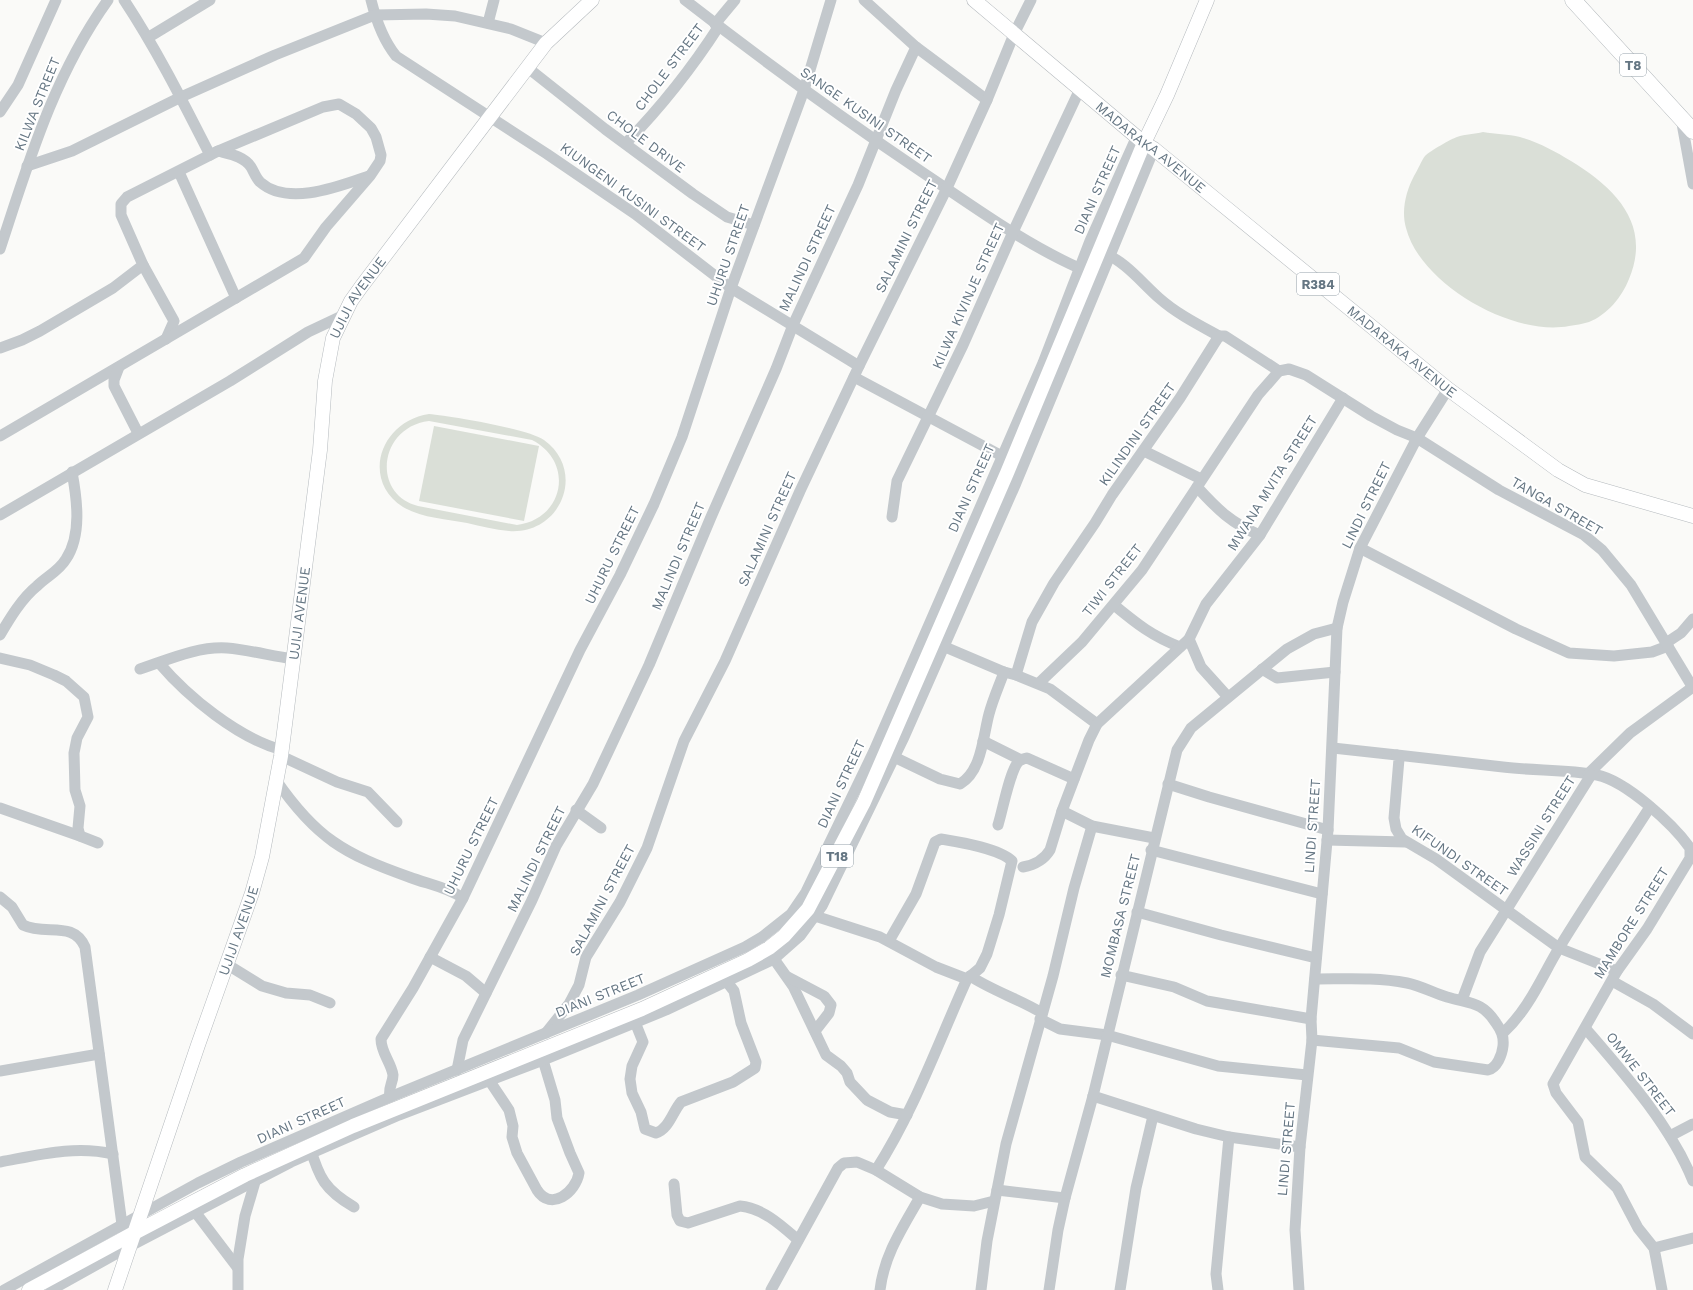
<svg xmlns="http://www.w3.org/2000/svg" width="1693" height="1290" viewBox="0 0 1693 1290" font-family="'Work Sans',sans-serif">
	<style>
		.green { fill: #dadfd7; fill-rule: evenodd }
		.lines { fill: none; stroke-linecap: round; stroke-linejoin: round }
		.major-casing { stroke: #b5babe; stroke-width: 15 }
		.highway-casing { stroke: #b4b9bd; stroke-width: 17 }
		.minor { stroke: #c3c8cc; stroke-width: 11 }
		.major { stroke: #fff; stroke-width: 14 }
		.highway { stroke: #fff; stroke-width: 16 }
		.labels { text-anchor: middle; stroke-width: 4; stroke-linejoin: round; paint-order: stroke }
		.shield { fill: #fff; stroke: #939fa8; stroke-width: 1 }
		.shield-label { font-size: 13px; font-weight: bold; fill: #657683 }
		.street-label { font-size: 14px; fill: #657683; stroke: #fff }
	</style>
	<rect width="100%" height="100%" fill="#fafaf8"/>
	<g class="green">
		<path d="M1483 132C1495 134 1508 134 1520 137 1538 142 1555 151 1571 161 1615 188 1652 224 1629 279 1622 297 1607 315 1589 322 1583 324 1575 325 1569 326 1513 337 1420 284 1406 228 1401 211 1406 191 1414 176 1418 170 1421 161 1425 156 1430 151 1451 139 1457 137 1465 134 1475 134 1483 132Z"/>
		<path d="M429 414C451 416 529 429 544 440 587 471 561 535 509 531 495 530 481 526 467 523 447 519 421 518 403 507 360 479 381 421 429 414ZM429 421 532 440C575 462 564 519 517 525L418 506C371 494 379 427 429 421Z"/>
		<path d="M434 426 539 446 524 521 419 501Z"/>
	</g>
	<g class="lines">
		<g class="major-casing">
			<g id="major">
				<path id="s1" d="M974 0 1144 143 1154 149 1448 389 1558 470 1585 485 1693 516"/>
				<path d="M29 1290 134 1233 245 1175 353 1126 642 1009 748 960 769 948 784 936 808 909 864 802 1007 473 1144 143 1167 95 1207 0"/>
				<path id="s2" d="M115 1290 198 1045 252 893 262 857 281 756 320 450 325 381 333 338 351 301 361 287 546 43 592 0"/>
			</g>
		</g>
		<g class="highway-casing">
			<path id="highway" d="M1573 0 1693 131"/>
		</g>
		<g class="minor">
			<path d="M124 0C157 50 183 102 210 155"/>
			<path d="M371 0C376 20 383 40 396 56L547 154 635 214 731 288 859 366"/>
			<path d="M685 0C762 60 841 117 922 172 973 206 1023 243 1079 268"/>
			<path d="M864 0 916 47 987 100"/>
			<path d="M488 23 494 0"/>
			<path d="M715 24 735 0"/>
			<path d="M149 37 210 0"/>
			<path d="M528 68 605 129 693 194 727 217 754 225"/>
			<path d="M0 112 18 85 56 0"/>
			<path d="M1681 118 1693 184"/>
			<path d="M626 143C661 107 692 68 719 26"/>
			<path d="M218 151C229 154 244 156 251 167 254 172 256 178 260 182 288 207 340 186 369 176"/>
			<path d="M27 166 72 151 181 97 275 55 375 15 426 14 455 16 511 29 546 43"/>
			<path d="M179 172 236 298"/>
			<path d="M0 249C29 161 54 75 108 0"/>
			<path d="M1102 252C1126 262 1140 281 1159 298 1177 314 1199 325 1219 336"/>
			<path d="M143 265 174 321 166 339"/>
			<path d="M0 348 22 340 40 331 113 288 143 265 121 215V204L127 197 218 151 323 107 339 104 356 114 371 128 376 137 381 155 380 161 370 176 326 227 304 258 0 436"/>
			<path d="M119 367 114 380V386L138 433"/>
			<path d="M854 377 1002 456"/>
			<path d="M1144 451 1201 479"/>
			<path d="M1197 487C1217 509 1232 524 1260 535"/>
			<path d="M0 515 230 381 308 332 344 315"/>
			<path d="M892 517 897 481 963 345 1013 232 1080 89"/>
			<path d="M1360 548 1516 629 1569 653 1614 656 1652 652 1668 646"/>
			<path d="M1114 605C1137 624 1152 636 1180 647"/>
			<path d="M0 635C10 618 22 598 37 586 46 577 59 571 66 559 82 535 77 499 72 472"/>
			<path d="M1189 639 1201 667 1228 697"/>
			<path d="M1666 643 1681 633 1693 619"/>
			<path d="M938 644 1004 672 1016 675 1050 689 1097 724"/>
			<path d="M0 658 30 665 54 675 66 681 84 697 88 717 77 738 74 753 75 790 80 806 78 828 80 836"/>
			<path d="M159 663C188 697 238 738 282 750"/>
			<path d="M140 669C167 660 198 646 227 648 249 650 272 656 294 659"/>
			<path d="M1262 669 1277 678 1335 672"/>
			<path d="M1016 675 1032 622 1054 583 1095 523 1112 495 1180 398 1219 336H1225L1279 371 1289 369 1306 375 1371 416 1397 430 1417 438 1499 490 1584 535 1602 550 1631 585 1693 688"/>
			<path d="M1039 683 1082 642 1142 570 1258 395 1279 371"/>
			<path d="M983 741 1021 760"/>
			<path d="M1333 748 1397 755 1399 759 1394 818 1396 829 1402 839 1436 859 1559 948 1617 971"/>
			<path d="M1397 755C1433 759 1468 763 1503 767 1535 771 1566 769 1597 775 1626 781 1673 824 1690 848V858L1647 929 1617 971 1553 1084 1556 1093 1578 1122 1585 1157 1617 1188 1638 1228 1654 1248 1662 1290"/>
			<path d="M281 756 337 782 368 792 397 822"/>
			<path d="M894 757 940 779 960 784C982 771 983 736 989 714 993 699 999 686 1004 672"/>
			<path d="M1588 774 1630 733 1693 687"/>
			<path d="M276 780C316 838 344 854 409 877 427 884 447 887 463 898"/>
			<path d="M1168 784 1209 797 1328 830"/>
			<path d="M0 808 80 836 98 843"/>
			<path d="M576 810 601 828"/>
			<path d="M1062 811 1092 826 1154 838"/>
			<path d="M998 825C1003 809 1009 774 1018 762 1020 759 1024 759 1027 758L1074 779"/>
			<path d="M1327 840 1405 842"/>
			<path d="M1151 850 1322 894"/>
			<path d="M1023 867C1034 865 1044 860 1050 850L1062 811 1089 740 1097 724 1189 639 1206 604 1260 535 1343 398"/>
			<path d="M0 897 12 907 23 925C46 936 73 920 85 947L123 1232"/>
			<path d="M1137 912 1221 935 1316 958"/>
			<path d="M815 916 880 937 936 967 967 979"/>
			<path d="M430 957 466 976 486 993"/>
			<path d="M774 959 793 986 826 1055 841 1066 847 1073 850 1082 867 1100 890 1112 907 1115"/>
			<path d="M228 965 262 986 286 993 310 995 330 1003"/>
			<path d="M1121 975 1174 987 1207 1001 1311 1019"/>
			<path d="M970 976C993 991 1019 999 1042 1013"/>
			<path d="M788 977 824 996 831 1005 829 1013 815 1031"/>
			<path d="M1612 981 1653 1004 1693 1034"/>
			<path d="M1462 1000 1480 952 1591 775"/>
			<path d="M1040 1019 1060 1029 1107 1035 1218 1066 1307 1075"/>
			<path d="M635 1022 643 1042 632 1066 630 1079 632 1093 641 1112 645 1129 656 1133C669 1129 673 1111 681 1102L733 1082 755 1068 756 1062 741 1023 734 991 727 982"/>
			<path d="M1586 1029C1624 1073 1671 1126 1693 1181"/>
			<path d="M546 1033 569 1004 579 985 586 957 620 902 647 848 684 741 725 661 800 491 859 366 947 188 987 100 1014 34 1031 0"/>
			<path d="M1503 1033C1529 1009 1541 978 1559 948 1588 900 1620 854 1650 807"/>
			<path d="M1312 1040 1399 1048 1434 1062 1488 1070C1497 1068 1502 1055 1503 1046 1504 1036 1501 1030 1496 1023 1482 1001 1470 1004 1447 997 1434 993 1421 986 1407 983 1376 977 1346 979 1315 979"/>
			<path d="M457 1070 463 1040 532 900 556 846 593 784 649 665 711 517 776 369 793 325 858 185 896 90 916 47"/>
			<path d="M0 1071 99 1054"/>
			<path d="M489 1080 509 1110 513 1126 512 1137 517 1153 537 1190C551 1212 576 1192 579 1173L570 1153 557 1118 555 1100 543 1060"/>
			<path d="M1093 1096 1196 1129 1229 1137 1300 1147"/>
			<path d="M390 1097C388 1087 393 1083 393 1075 391 1062 381 1053 381 1039L413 988 463 898 580 650 620 575 654 504 682 437 731 288 804 90 831 0"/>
			<path d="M1670 1136 1693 1124"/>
			<path d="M310 1147C319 1178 325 1190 354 1207"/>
			<path d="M0 1162C38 1155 75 1145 113 1154"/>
			<path d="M876 1170C914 1111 938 1043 967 979L980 968 987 954 999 915 1012 861C999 848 959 842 941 839L935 842 916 894 889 941"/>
			<path d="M674 1184 677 1215 680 1221 688 1223 740 1206C763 1208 782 1226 798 1240"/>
			<path d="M997 1190 1065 1198"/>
			<path d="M196 1213 237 1267"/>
			<path d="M1654 1248 1693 1238"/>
			<path d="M4 1290 198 1183 241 1162 390 1097 638 995 745 947 762 937 791 914 806 892 874 751 1043 363 1090 241 1137 136"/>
			<path d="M51 1290 130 1246 291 1162 399 1115 543 1060 666 1010 774 959 800 936 822 906 904 737 1016 483 1154 149"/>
			<path d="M238 1290V1259L245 1216 255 1182"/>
			<path d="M771 1290 838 1168 844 1163 857 1162 876 1170 920 1197 942 1204 974 1206 994 1201"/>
			<path d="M880 1290C884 1255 903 1227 920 1197"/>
			<path d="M981 1290 987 1241 1006 1144 1053 976 1074 888 1092 826"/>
			<path d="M1049 1290 1058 1230 1065 1198 1093 1096 1177 750 1191 728 1287 649 1314 634 1337 628"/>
			<path d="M1120 1290 1136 1188 1153 1116"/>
			<path d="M1218 1290 1216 1274 1229 1137"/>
			<path d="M1299 1290 1295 1230 1300 1147 1312 1040 1311 1019 1328 830 1337 628 1343 602 1360 548 1417 438 1448 389"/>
		</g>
		<use href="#major" class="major"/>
		<use href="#highway" class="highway"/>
	</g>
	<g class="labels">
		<g class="shield">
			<rect x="1620" y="54" width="26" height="22" rx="3"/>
			<rect x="1297" y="273" width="42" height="22" rx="3"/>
			<rect x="821" y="845" width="32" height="22" rx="3"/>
		</g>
		<g class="shield-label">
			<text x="1633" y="70">T8</text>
			<text x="1318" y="289">R384</text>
			<text x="837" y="861">T18</text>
		</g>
		<g class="street-label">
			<text transform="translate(669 67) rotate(-53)" y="5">CHOLE STREET</text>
			<text transform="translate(37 104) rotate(-68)" y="5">KILWA STREET</text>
			<text transform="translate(866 115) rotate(35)" y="5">SANGE KUSINI STREET</text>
			<text transform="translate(646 141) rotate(37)" y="5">CHOLE DRIVE</text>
			<text dy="5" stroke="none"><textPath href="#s1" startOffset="230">MADARAKA AVENUE</textPath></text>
			<text transform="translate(1097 190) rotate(-66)" y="5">DIANI STREET</text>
			<text transform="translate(633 197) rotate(36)" y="5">KIUNGENI KUSINI STREET</text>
			<text transform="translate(906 236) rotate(-64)" y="5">SALAMINI STREET</text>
			<text transform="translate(728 255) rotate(-71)" y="5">UHURU STREET</text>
			<text transform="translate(807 258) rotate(-65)" y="5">MALINDI STREET</text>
			<text transform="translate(968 296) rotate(-66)" y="5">KILWA KIVINJE STREET</text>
			<text dy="5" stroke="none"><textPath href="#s2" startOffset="1029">UJIJI AVENUE</textPath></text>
			<text dy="5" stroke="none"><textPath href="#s1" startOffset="554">MADARAKA AVENUE</textPath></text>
			<text transform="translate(1137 434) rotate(-55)" y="5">KILINDINI STREET</text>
			<text transform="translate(1272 483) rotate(-58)" y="5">MWANA MVITA STREET</text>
			<text transform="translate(971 488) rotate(-66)" y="5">DIANI STREET</text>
			<text transform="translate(1366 505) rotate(-64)" y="5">LINDI STREET</text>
			<text transform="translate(1557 506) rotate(30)" y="5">TANGA STREET</text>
			<text transform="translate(767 529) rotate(-66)" y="5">SALAMINI STREET</text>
			<text transform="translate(612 555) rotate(-64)" y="5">UHURU STREET</text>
			<text transform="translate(678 556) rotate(-67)" y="5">MALINDI STREET</text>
			<text transform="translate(1112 580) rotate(-52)" y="5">TIWI STREET</text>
			<text dy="5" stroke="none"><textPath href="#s2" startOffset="704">UJIJI AVENUE</textPath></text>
			<text transform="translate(841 784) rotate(-65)" y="5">DIANI STREET</text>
			<text transform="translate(1312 826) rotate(-86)" y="5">LINDI STREET</text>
			<text transform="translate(1541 826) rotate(-58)" y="5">WASSINI STREET</text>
			<text transform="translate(471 846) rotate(-64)" y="5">UHURU STREET</text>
			<text transform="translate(536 859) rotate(-64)" y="5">MALINDI STREET</text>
			<text transform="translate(1460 860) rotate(35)" y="5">KIFUNDI STREET</text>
			<text transform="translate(602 900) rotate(-62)" y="5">SALAMINI STREET</text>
			<text transform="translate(1120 916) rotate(-76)" y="5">MOMBASA STREET</text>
			<text transform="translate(1631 923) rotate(-58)" y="5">MAMBORE STREET</text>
			<text dy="5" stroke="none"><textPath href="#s2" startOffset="380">UJIJI AVENUE</textPath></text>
			<text transform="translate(600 995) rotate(-22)" y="5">DIANI STREET</text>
			<text transform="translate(1641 1074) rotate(52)" y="5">OMWE STREET</text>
			<text transform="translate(301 1120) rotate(-24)" y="5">DIANI STREET</text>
			<text transform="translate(1286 1149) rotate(-85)" y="5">LINDI STREET</text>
		</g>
	</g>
</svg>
